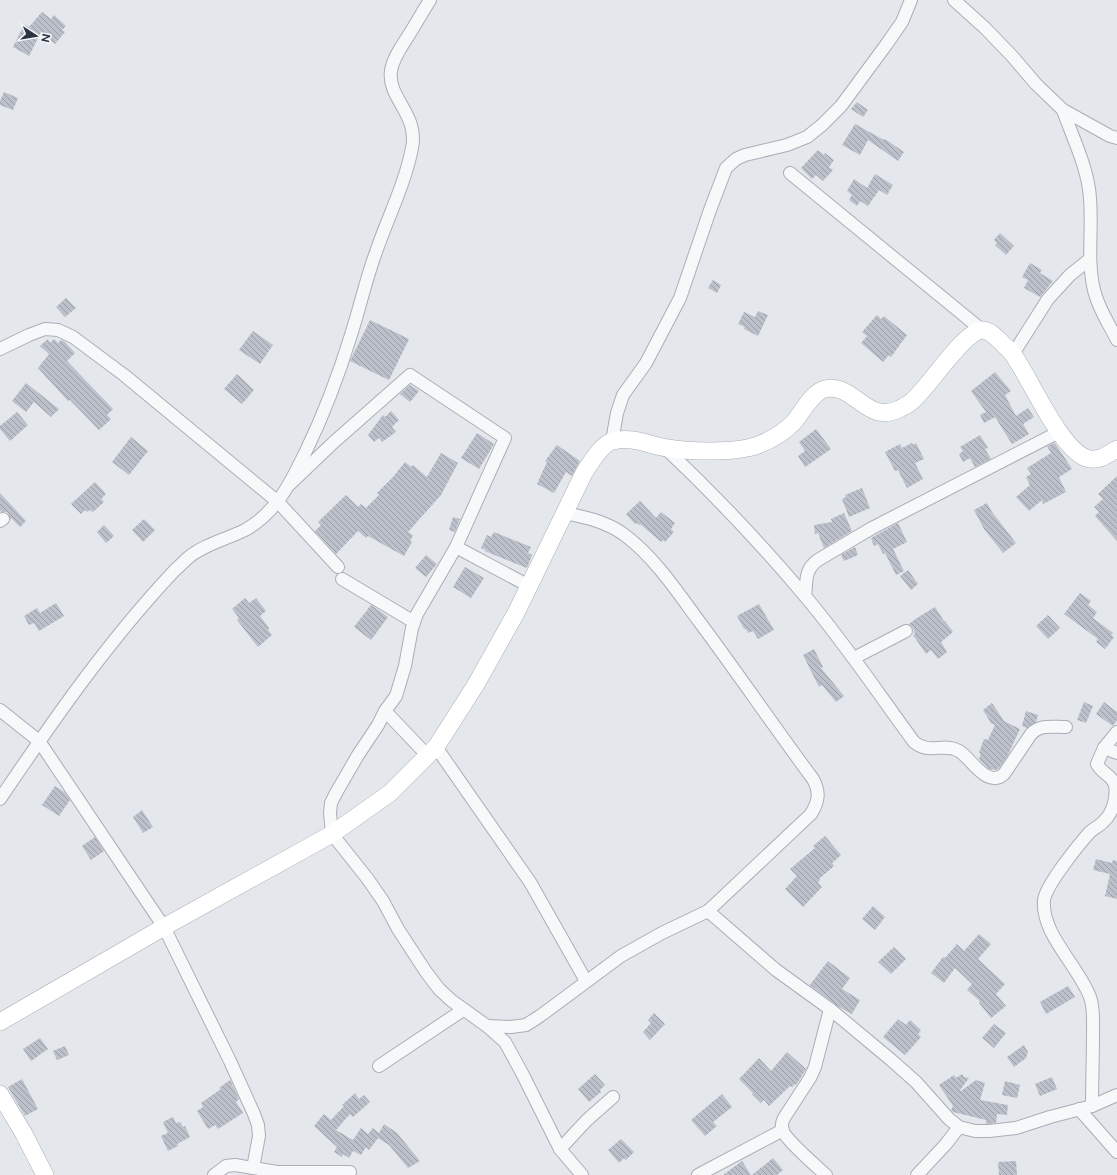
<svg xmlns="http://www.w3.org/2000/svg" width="1117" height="1175" viewBox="0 0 1117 1175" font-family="'Public Sans',sans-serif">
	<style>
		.building { fill: url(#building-back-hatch) }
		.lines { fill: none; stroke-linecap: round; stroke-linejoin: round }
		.street-casing { stroke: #a9aeb7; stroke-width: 14 }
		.secondary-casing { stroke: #a9aeb7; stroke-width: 18 }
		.street { stroke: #f7f8fa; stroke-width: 12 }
		.secondary { stroke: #fff; stroke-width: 17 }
	</style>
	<defs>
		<pattern id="building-back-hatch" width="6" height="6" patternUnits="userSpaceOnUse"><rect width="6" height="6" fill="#bbc0ca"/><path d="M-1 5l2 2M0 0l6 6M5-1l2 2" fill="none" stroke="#989da6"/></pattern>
	</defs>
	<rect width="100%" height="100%" fill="#e4e7ec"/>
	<g class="building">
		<path d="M42 12 51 19 54 15 66 26 62 30 65 32 55 44 41 32 29 56 13 47 24 25 29 27Z"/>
		<path d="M4 92 18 98 13 110 0 105V101Z"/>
		<path d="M857 102 868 110 863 117 851 109Z"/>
		<path d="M855 124 884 140 885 139 904 152 898 161 868 140 860 155 842 145Z"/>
		<path d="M818 150 824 155 825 153 834 160 829 167 833 170 823 181 816 175 812 179 801 168Z"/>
		<path d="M875 174 893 185 887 195 879 190 868 206 860 201 857 206 849 200 852 195 847 191 854 179 867 188Z"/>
		<path d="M1000 233 1014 246 1006 255 995 245 997 243 994 240Z"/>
		<path d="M1030 263 1042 270 1040 273 1053 281 1040 297 1024 288 1028 280 1022 277Z"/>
		<path d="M713 280 721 285 717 293 708 288Z"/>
		<path d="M66 298 76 308 65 317 56 307Z"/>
		<path d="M758 311 768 315 758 336 744 329 745 327 738 324 744 312 755 317Z"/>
		<path d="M877 315 881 319 884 316 907 335 891 357 889 355 883 362 861 343 867 336 862 332Z"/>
		<path d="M370 320 409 339 389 380 350 361Z"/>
		<path d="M253 331 273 345 260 364 239 350Z"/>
		<path d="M48 339 50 343 54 339 58 343 61 340 64 341 75 353 67 361 113 409 107 415 111 419 99 430 70 400 68 401 38 368 49 354 40 346Z"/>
		<path d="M995 372 1011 391 1005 395 1016 416 1028 408 1034 417 1023 424 1029 434 1012 444 995 417 984 423 980 415 986 412 971 391Z"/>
		<path d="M237 374 254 390 242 404 224 389Z"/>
		<path d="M26 383 59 409 51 417 34 402 26 412 12 401Z"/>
		<path d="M410 385 419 391 410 402 400 394Z"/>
		<path d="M391 411 399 420 392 427 396 432 382 442 379 438 374 442 368 435 383 415 385 417Z"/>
		<path d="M17 412 28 425 10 441 0 429V426Z"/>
		<path d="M816 429 831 449 805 467 798 456 805 451 799 442Z"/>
		<path d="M477 433 494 444 479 469 461 458Z"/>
		<path d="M980 435 988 448 985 449 991 459 975 467 970 458 963 462 959 454 963 451 960 447Z"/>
		<path d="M131 437 148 451 129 475 112 462Z"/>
		<path d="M912 443 913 445 916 443 924 459 915 463 923 479 907 488 898 470 895 471 885 452 900 444 902 448Z"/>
		<path d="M1055 443 1072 469 1059 477 1066 492 1043 504 1042 500 1029 511 1016 497 1030 485 1026 477 1031 474 1027 468 1051 453 1047 446Z"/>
		<path d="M557 445 580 461 572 476 566 472 554 493 537 484 547 462 545 461Z"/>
		<path d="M441 453 458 463 441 495 408 532 413 535 410 541 412 542 404 556 368 536 366 538 358 531 336 554 315 531 321 525 318 522 346 495 358 507 361 504 366 508 379 495 377 493 393 477 405 462 411 467 413 465 427 477Z"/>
		<path d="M1117 476V541L1095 516 1099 512 1094 507 1103 499 1098 494Z"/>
		<path d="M95 482 106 494 101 499 104 502 93 512 90 510 87 512 85 510 81 514 71 504Z"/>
		<path d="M862 488 870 508 849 517 842 499 846 497 845 495Z"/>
		<path d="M0 493 26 521 20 527 11 518 10 520 9 515 7 512H2L0 510Z"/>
		<path d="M640 501 656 518 661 512 675 523 671 529 674 532 665 542 663 540 661 542 640 524 639 525 637 523 635 524 626 514Z"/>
		<path d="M987 503 992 512 1016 543 1003 553 984 529 974 510Z"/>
		<path d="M844 513 852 531 824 548 818 533 815 534 814 525 832 522 831 519Z"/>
		<path d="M453 517 460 519 455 532 449 530Z"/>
		<path d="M144 519 155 530 143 542 132 530Z"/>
		<path d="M898 523 907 542 893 549 904 571 896 575 885 553 883 554 878 544 874 546 871 538Z"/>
		<path d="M104 525 114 536 106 543 97 532Z"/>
		<path d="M494 532 531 547 528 553 532 555 527 568 497 556 485 551 486 550 481 548 487 535 491 537Z"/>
		<path d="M855 547 858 555 844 561 841 555Z"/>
		<path d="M426 555 437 564 426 577 415 568Z"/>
		<path d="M465 567 484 578 471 598 453 587Z"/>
		<path d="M908 570 918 584 911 590 900 576Z"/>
		<path d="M1080 593 1091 601 1088 605 1097 612 1093 618 1113 633 1111 635 1114 637 1105 649 1096 642 1098 639 1064 614Z"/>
		<path d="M245 598 249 603 256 598 266 611 260 616 269 628 268 630 272 635 258 647 237 620 239 618 232 609Z"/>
		<path d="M56 603 64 616 39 631 34 623 29 625 24 616 37 608 40 613Z"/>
		<path d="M759 604 774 630 758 639 753 631 748 633 746 629H744L737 616Z"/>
		<path d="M371 605 388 617 371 640 354 627Z"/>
		<path d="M935 607 944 621H945L953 632 941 642 947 652 938 659 931 650 926 654 913 635 915 634 913 628 909 624 917 618Z"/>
		<path d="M1048 615 1060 628 1048 639 1036 626Z"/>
		<path d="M814 649 823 667 821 668 844 696 836 702 822 685 819 687 803 655Z"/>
		<path d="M1084 702 1093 706 1086 723 1077 720Z"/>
		<path d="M1104 702 1117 712V720L1113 726 1096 714Z"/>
		<path d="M992 703 1004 721 1020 729 1007 757 999 768 996 770 989 769 979 759 981 754 979 753 984 739 988 740 995 725 991 723 983 710Z"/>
		<path d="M1026 711 1038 715 1036 722 1027 728 1022 726Z"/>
		<path d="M55 786 64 792 70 800 59 816 42 805Z"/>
		<path d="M142 810 153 827 143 833 133 817Z"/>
		<path d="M825 836 841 855 832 863 834 866 819 879 820 880 818 883 822 887 803 907 785 889 797 876 790 869 815 848 813 846Z"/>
		<path d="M95 837 104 851 91 860 82 846Z"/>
		<path d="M1096 859 1112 863 1113 860 1117 861V899L1105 896 1110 874 1093 870Z"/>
		<path d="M873 906 885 917 875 930 862 919Z"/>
		<path d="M979 934 991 944 978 959 1005 984 996 994 1006 1006 991 1018 979 1003 980 1001 967 990 972 984 955 968 944 983 931 973 943 957 945 958 957 944 964 951Z"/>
		<path d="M894 947 906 959 891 974 878 962Z"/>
		<path d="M828 961 850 978 842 989 860 1000 852 1014 839 1007 810 985Z"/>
		<path d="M1068 986 1075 997 1046 1014 1040 1002Z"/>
		<path d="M654 1013 665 1024 650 1040 643 1032 651 1023 648 1020Z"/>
		<path d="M898 1019 906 1025 910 1020 921 1030 918 1034 921 1037 905 1055 883 1037Z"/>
		<path d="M994 1024 1006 1033 994 1048 982 1038Z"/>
		<path d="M40 1038 48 1049 31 1061 23 1049Z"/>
		<path d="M1024 1045 1028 1052 1026 1058 1014 1067 1007 1057Z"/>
		<path d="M65 1046 69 1055 57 1060 53 1051Z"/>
		<path d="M787 1052 806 1069 803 1074 796 1085 795 1084 792 1087 790 1086 769 1106 764 1100 761 1103 752 1094 753 1093 739 1079 759 1058 771 1071Z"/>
		<path d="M595 1074 605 1085 600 1090 601 1092 589 1102 578 1089Z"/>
		<path d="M962 1074 964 1077 969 1078 960 1090 961 1091 976 1080 985 1083 980 1100 1008 1105 1007 1115 997 1114 996 1123 986 1124V1120L953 1112 951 1110 953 1106 939 1085 954 1075 956 1078Z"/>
		<path d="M1052 1077 1057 1089 1040 1096 1035 1084Z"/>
		<path d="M22 1079 38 1109 25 1116 8 1087Z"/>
		<path d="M230 1080 239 1099 236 1102 243 1113 218 1129 215 1125 208 1129 197 1111 203 1107 201 1103 221 1089 219 1088Z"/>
		<path d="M1005 1081 1020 1085 1017 1098 1002 1095Z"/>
		<path d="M355 1093 359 1099 364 1095 370 1102 353 1117 350 1114 336 1130 353 1140 361 1128 368 1134 373 1128 379 1133 384 1124 397 1133 420 1161 408 1168 389 1145 378 1138 369 1150 366 1147 361 1155 353 1151 349 1158 343 1154 342 1157 334 1152 337 1147 314 1126 324 1114 331 1120 344 1106 342 1105Z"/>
		<path d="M722 1094 732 1107 713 1122 717 1126 705 1136 691 1120Z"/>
		<path d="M173 1117 176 1123 180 1122 183 1127 185 1126 190 1137 177 1144 178 1146 168 1151 161 1136 168 1133 163 1122Z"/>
		<path d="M621 1139 634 1152 626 1160 624 1158 619 1163 608 1150Z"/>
		<path d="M773 1158 783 1170 777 1175H752Z"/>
		<path d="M742 1161 751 1175H723Z"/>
		<path d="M1016 1161 1017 1175H999L998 1162Z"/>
	</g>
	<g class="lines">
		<g class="street-casing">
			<g id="street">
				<path d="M954 0 985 28 1012 56 1036 84 1063 110 1110 136 1117 138"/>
				<path d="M1063 110C1072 136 1085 162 1089 189 1094 222 1086 257 1094 290 1098 308 1109 324 1117 340"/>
				<path d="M790 173 982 330"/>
				<path d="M0 349 29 335 45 329 58 330 73 337 124 375 278 502 338 567"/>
				<path d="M1013 354 1048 299 1070 275 1090 259"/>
				<path d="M612 441 617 413 623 395 646 363 680 298 710 210 726 168 736 159 745 155 787 145 807 137 822 125 841 106 886 45 902 22 911 0"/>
				<path d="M665 448C715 495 761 544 805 596 844 642 878 693 914 742 929 755 944 742 959 751 971 758 987 789 1004 774L1031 734C1041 724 1052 727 1066 727"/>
				<path d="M290 484 334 442 410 375 505 438 456 547 417 614 412 628 405 666 396 696 385 711 378 725 358 755 336 793 331 803 330 813 332 834 367 878 383 901 398 929 426 972 439 989 452 1001 487 1026 505 1042 522 1073 560 1149 582 1175"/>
				<path d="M0 521 3 519"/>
				<path d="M456 547 529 586"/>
				<path d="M342 579 414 622"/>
				<path d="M805 596C807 581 804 570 818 560L872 528 1059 432"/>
				<path d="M854 658 906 631"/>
				<path d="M0 710 39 741 164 927 230 1061 254 1114 258 1125 259 1136 253 1168"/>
				<path d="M385 711 427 755"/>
				<path d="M436 747 530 882 586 981"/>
				<path d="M1104 748 1117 753"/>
				<path d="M0 799C54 719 109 640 175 570 180 566 184 561 189 557 205 544 227 539 245 530 277 512 291 482 306 451 324 414 339 374 351 335 360 307 366 279 376 252 388 217 405 184 412 148 419 114 387 98 391 71 393 57 403 45 410 33 417 22 423 11 430 0"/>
				<path d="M708 911 776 970 830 1009 890 1059 916 1082 949 1119 959 1127 975 1131H989L1016 1128 1050 1117 1092 1106 1117 1095"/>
				<path d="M487 1026 511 1027 526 1025 540 1016 621 956 662 933 708 911 811 814C819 801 820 792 813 779 775 728 739 675 701 624 678 593 656 559 626 536 608 522 586 517 564 513"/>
				<path d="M379 1066 463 1010"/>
				<path d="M1092 1106C1092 1082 1093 1057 1093 1033 1093 1022 1094 1007 1090 997 1078 965 1041 934 1044 900 1046 885 1079 844 1090 832 1094 828 1100 826 1104 821 1113 813 1117 797 1115 785 1112 775 1101 773 1097 764L1104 748 1117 732"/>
				<path d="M1079 1109 1117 1152"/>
				<path d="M560 1149 587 1120 613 1097"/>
				<path d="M214 1175 226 1166 235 1165 277 1172H350"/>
				<path d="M698 1175 783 1130"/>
				<path d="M826 1175C815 1165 787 1141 782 1130 781 1125 782 1122 784 1118L810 1078 815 1067 830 1009"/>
				<path d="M917 1175 946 1144 959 1127"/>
			</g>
		</g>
		<g class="secondary-casing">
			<g id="secondary">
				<path d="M0 1022 164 927 332 834 390 793 436 747 475 686 516 613 584 473C590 464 602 443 613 441 632 436 649 445 667 448 691 452 736 453 758 445 771 440 783 433 793 423 802 413 812 392 825 389 854 382 866 425 899 409 903 407 908 405 911 402 928 389 964 330 983 330 991 331 997 338 1002 343 1006 347 1011 351 1014 356 1031 380 1060 448 1086 458 1098 462 1107 455 1117 449"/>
				<path d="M0 1094 24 1134 45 1175"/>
			</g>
		</g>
		<use href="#street" class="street"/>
		<use href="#secondary" class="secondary"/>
	</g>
	<g transform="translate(36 36) rotate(102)" stroke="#f4f6f9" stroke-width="3" paint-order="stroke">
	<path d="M0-3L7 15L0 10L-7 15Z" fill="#2b3445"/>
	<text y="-6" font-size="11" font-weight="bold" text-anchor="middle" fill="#2b3445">N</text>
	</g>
</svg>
